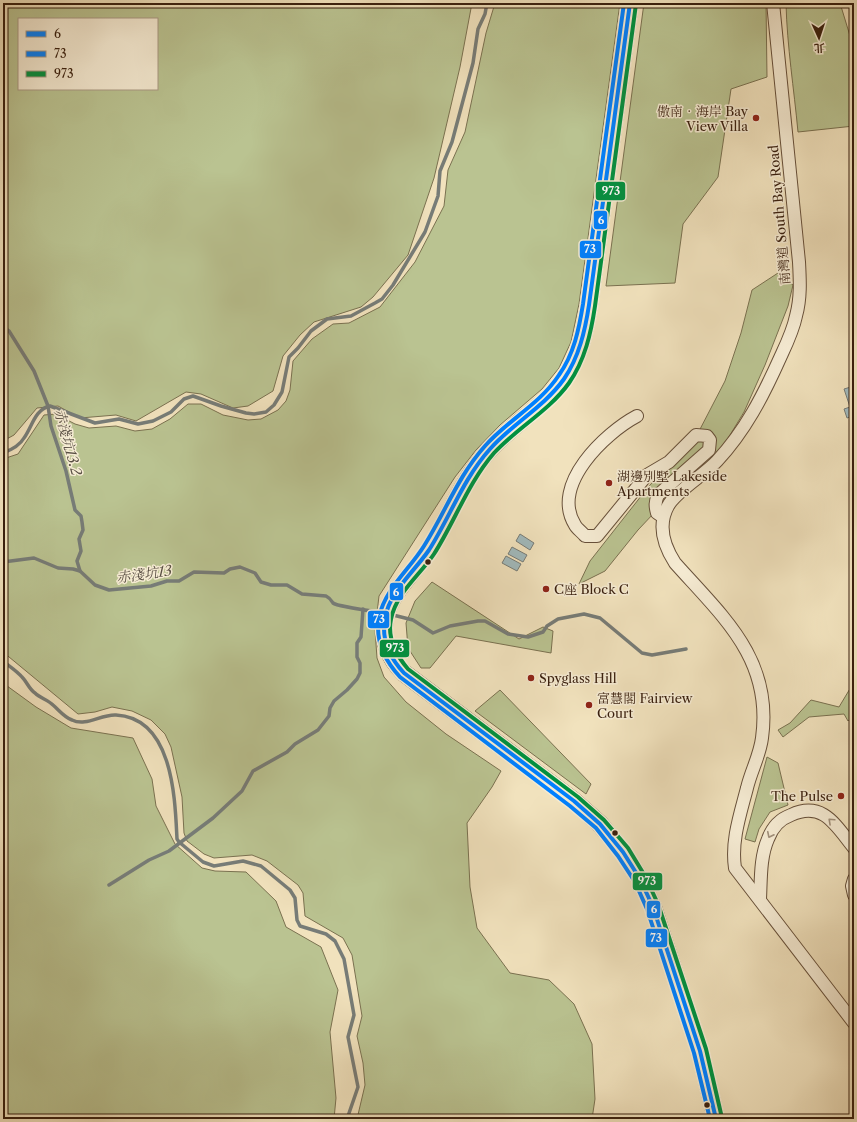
<svg xmlns="http://www.w3.org/2000/svg" width="857" height="1122" viewBox="0 0 857 1122" font-family="'Libre Caslon Text','Noto Serif TC',serif">
	<style>
		.green { fill: #bac391; stroke: #7a7150; fill-rule: evenodd }
		.water { fill: #a1babd; stroke: #777c77 }
		.lines { fill: none; stroke-linecap: round; stroke-linejoin: round }
		.stream { stroke: #777c77; stroke-width: 3.5 }
		.minor-casing { stroke: #67503a; stroke-width: 14 }
		.secondary-casing { stroke: #391f0e; stroke-width: 18 }
		.minor { stroke: #f6ecd4; stroke-width: 12 }
		.secondary { stroke: #f6ecd4; stroke-width: 17 }
		.bus-1-casing { stroke: #f6ecd4; stroke-width: 7 }
		.bus-2-casing { stroke: #f6ecd4; stroke-width: 7 }
		.bus-3-casing { stroke: #f6ecd4; stroke-width: 7 }
		.bus-1 { stroke: #0080ff; stroke-width: 4 }
		.bus-2 { stroke: #0080ff; stroke-width: 4 }
		.bus-3 { stroke: #009140; stroke-width: 4 }
		.oneway { stroke: #a1907b }
		.poi-dot { fill: #8f2418; stroke: #f6ecd4; stroke-width: 1.5 }
		.bus-dot { fill: #391f0e; stroke: #f6ecd4; stroke-width: 1.5 }
		.labels { text-anchor: middle; stroke-width: 3; stroke-linejoin: round; paint-order: stroke }
		.poi-label { font-size: 13px; fill: #391f0e; stroke: #f6ecd4; text-anchor: start }
		.street-label { font-size: 13px; fill: #391f0e; stroke: #f6ecd4 }
		.water-label { font-size: 14px; font-style: italic; fill: #584e43; stroke: #f6ecd4 }
		.line-badge { stroke: #f6ecd4; stroke-width: 1.5 }
		.badge-label { font-size: 11px; text-anchor: middle; font-weight: bold; fill: #fff }
	</style>
	<rect width="100%" height="100%" fill="#f1e2bd"/>
	<filter id="stains"><feTurbulence type="fractalNoise" baseFrequency=".005" numOctaves="4"/><feColorMatrix values="0 0 0 0 .2 0 0 0 0 .09 0 0 0 0 .02 0 0 0 .5 -.17"/></filter>
	<radialGradient id="worn" r=".72"><stop offset=".6" stop-color="#630" stop-opacity="0"/><stop offset="1" stop-color="#630" stop-opacity=".3"/></radialGradient>
	<g class="green">
		<path d="M3 3H472L460 67 434 178 408 255 373 297 361 307 314 322 300 335 283 356 273 391 248 406 233 408 201 394 186 392 136 421 116 415 80 418 58 406 37 408 14 435 3 441ZM19 19H157V89H19Z"/>
		<path d="M495 3H620L579 304 571 342 559 368 542 389 500 425 476 450 455 477 379 596 375 630 377 658 384 677 406 702 446 734 501 771 492 787 467 823 470 887 477 928 510 973 549 980 574 1004 592 1044 595 1099 592 1119H357L365 1085 363 1063 357 1036 362 1016 352 955 343 938 305 916 303 893 298 885 267 861 252 855 214 858 204 854 187 841 184 833 182 797 171 747 165 734 151 720 132 711 112 707 95 712 78 714 3 652V459L18 454 44 415 56 414 75 424 89 428 116 426 135 431 152 429 170 419 188 404H201L223 415 248 420 261 419 278 410 286 401 290 390 293 361 312 339 333 324 349 323 380 307 415 262 444 206 448 170 465 132 486 33Z"/>
		<path d="M644 3H766L767 77 731 89 718 177 683 224 675 283 606 286Z"/>
		<path d="M786 3H840L854 49V126L798 132C794 89 787 46 786 3Z"/>
		<path d="M778 273 793 285 788 306 765 365 744 412 716 458 671 495 638 530 605 571 579 584 590 561 649 486 697 435 725 381 741 333 752 290Z"/>
		<path d="M432 582 519 639 543 627 553 631 551 653 456 636 430 668H421L408 648 406 623 415 601Z"/>
		<path d="M854 682V715L848 721 844 714 809 717 783 737 778 730 790 723 811 700 839 707Z"/>
		<path d="M3 683 36 707 71 728 133 738 152 779 156 806 175 844 202 868 215 871 246 872 276 901 286 927 321 947 338 990 330 1032 336 1098 334 1119H3Z"/>
		<path d="M500 690 591 784 586 794 475 711Z"/>
		<path d="M767 757 778 763 788 805 770 812 759 829 755 842 745 839Z"/>
	</g>
	<g class="water">
		<path d="M854 386V418L851 419 850 417 847 418 844 409 850 407 844 389Z"/>
		<path d="M520 534 534 543 530 550 516 541Z"/>
		<path d="M512 547 527 555 523 562 508 554Z"/>
		<path d="M506 556 521 564 517 571 502 563Z"/>
	</g>
	<g class="lines">
		<g class="stream">
			<path d="M302 5 306 3"/>
			<path d="M3 327 9 331 34 371 48 406 51 426 66 471 75 510 81 516 82 522 83 530 79 539 81 551 77 561 80 571"/>
			<path d="M3 453C11 450 20 445 24 438 32 427 35 409 50 406L95 423 119 419 138 424 153 421 171 412 184 399 193 396 221 406 246 413 254 414 266 412 274 405 282 392 289 357 298 348 311 331 327 319 351 316 375 303 382 299 393 285 425 232 438 196 440 171 452 142 473 63 478 29 485 14 487 3"/>
			<path d="M3 562 34 558 58 568 73 569 80 571 95 585 109 590 151 586 167 581H179L194 572 224 573 230 569 240 567 255 573 261 582 271 585H287L302 594 326 596C330 598 331 600 333 603 337 606 371 611 378 612"/>
			<path d="M393 615 413 620 433 633 450 626 478 621H485L508 634 528 637 543 632 547 626 558 619 584 614 600 618 642 653 652 655 686 649"/>
			<path d="M3 661C9 666 17 671 22 677 27 682 29 689 35 693 40 698 48 700 53 705 59 710 64 717 72 720 86 727 101 714 116 715 173 718 175 798 177 839L179 842 203 862 214 866 243 861 261 866 290 890 295 898 297 920 300 926 326 934 335 941 344 959 354 1015 348 1037 358 1087 347 1119"/>
			<path d="M109 885 149 860 169 851 213 818 242 791 253 771 287 752 295 744 318 730 329 716 330 708 334 701 347 690 357 679 360 673V663L357 657V643L361 637 363 609"/>
		</g>
		<g class="minor-casing">
			<g id="minor">
				<path d="M773 3 799 262C800 280 801 298 796 316 793 331 786 345 780 358 763 396 745 431 717 461 704 475 675 492 668 506 657 526 664 546 675 563 723 617 773 659 762 738 760 755 751 771 747 788 740 815 731 841 735 868L854 1023"/>
				<path d="M637 416C605 433 550 485 575 525 577 529 582 532 585 536H597L647 475 669 462 696 435 707 436 710 440 709 450 658 495C655 502 655 506 657 513L663 517"/>
				<path d="M854 879 852 886 854 895"/>
				<path d="M760 899C761 880 760 857 768 839 772 828 780 819 791 815 823 800 836 826 854 848"/>
			</g>
		</g>
		<g class="secondary-casing">
			<path id="secondary" d="M630 3 589 305C585 331 580 356 564 379 544 407 513 424 490 449 461 481 451 515 429 550 415 572 390 592 385 618 381 639 389 658 404 673L574 801 600 824 623 852 640 879 653 907 700 1051 716 1119"/>
		</g>
		<use href="#minor" class="minor"/>
		<use href="#secondary" class="secondary"/>
		<g class="bus-1-casing">
			<path id="bus-1" d="M630 3 589 305C585 331 579 357 564 379 544 407 512 424 490 449 463 479 450 517 429 550 414 572 390 591 385 618 381 639 390 658 404 673L574 801 600 824 623 852 640 879 653 907 700 1051 716 1119"/>
		</g>
		<g class="bus-2-casing">
			<path id="bus-2" d="M624 3 583 304C579 329 574 354 559 375 540 404 508 420 485 446 458 476 445 513 424 546 409 570 385 589 379 617 375 640 385 661 400 677L570 806 596 828 618 856 635 882 647 909 694 1053 710 1119"/>
		</g>
		<g class="bus-3-casing">
			<path id="bus-3" d="M636 4 595 306C591 333 585 360 569 383 549 411 517 428 494 453 468 483 455 521 434 554 420 575 396 593 391 619 387 638 396 655 408 669L578 797 604 820 628 848 645 876 658 904 706 1049 722 1118"/>
		</g>
		<use href="#bus-1" class="bus-1"/>
		<use href="#bus-2" class="bus-2"/>
		<use href="#bus-3" class="bus-3"/>
	</g>
	<defs><path id="oneway-chevron" d="M-2-3.5L2.5 0L-2 3.5" fill="none" stroke-width="1.6" stroke-linecap="round" stroke-linejoin="round"/></defs>
	<g class="oneway">
		<use href="#oneway-chevron" transform="translate(831 821) rotate(-137)"/>
		<use href="#oneway-chevron" transform="translate(770 835) rotate(116)"/>
	</g>
	<g class="poi-dot">
		<circle cx="756" cy="118" r="4"/>
		<circle cx="609" cy="483" r="4"/>
		<circle cx="546" cy="589" r="4"/>
		<circle cx="531" cy="678" r="4"/>
		<circle cx="589" cy="705" r="4"/>
		<circle cx="841" cy="796" r="4"/>
	</g>
	<g class="bus-dot">
		<circle cx="428" cy="562" r="3.5"/>
		<circle cx="615" cy="833" r="3.5"/>
		<circle cx="707" cy="1105" r="3.5"/>
	</g>
	<g class="labels">
		<g class="poi-label">
			<text x="748" y="116" text-anchor="end">傲南．海岸 Bay<tspan x="748" dy="15">View Villa</tspan></text>
			<text x="617" y="481">湖邊別墅 Lakeside<tspan x="617" dy="15">Apartments</tspan></text>
			<text x="554" y="594">C座 Block C</text>
			<text x="539" y="683">Spyglass Hill</text>
			<text x="597" y="703">富慧閣 Fairview<tspan x="597" dy="15">Court</tspan></text>
			<text x="833" y="801" text-anchor="end">The Pulse</text>
		</g>
		<g class="street-label">
			<text transform="translate(779 215) rotate(-95)" y="5">南灣道 South Bay Road</text>
		</g>
		<g class="water-label">
			<text transform="translate(68 442) rotate(75)" y="5">赤淺坑13.2</text>
			<text transform="translate(144 574) rotate(-8)" y="5">赤淺坑13</text>
		</g>
	</g>
	<g class="line-badge">
		<rect x="595" y="181" width="31" height="20" rx="4" fill="#009140"/>
		<rect x="593" y="210" width="15" height="20" rx="4" fill="#0080ff"/>
		<rect x="579" y="240" width="23" height="19" rx="4" fill="#0080ff"/>
		<rect x="389" y="582" width="15" height="19" rx="4" fill="#0080ff"/>
		<rect x="367" y="610" width="23" height="19" rx="4" fill="#0080ff"/>
		<rect x="379" y="639" width="31" height="19" rx="4" fill="#009140"/>
		<rect x="632" y="872" width="31" height="19" rx="4" fill="#009140"/>
		<rect x="646" y="900" width="15" height="19" rx="4" fill="#0080ff"/>
		<rect x="645" y="928" width="23" height="20" rx="4" fill="#0080ff"/>
	</g>
	<g class="badge-label">
		<text x="611" y="195">973</text>
		<text x="601" y="224">6</text>
		<text x="590" y="253">73</text>
		<text x="396" y="596">6</text>
		<text x="379" y="623">73</text>
		<text x="395" y="652">973</text>
		<text x="647" y="885">973</text>
		<text x="654" y="913">6</text>
		<text x="656" y="942">73</text>
	</g>
	<rect width="857" height="1122" fill="none" stroke="#f1e2bd" stroke-width="16"/>
	<rect x="4" y="4" width="849" height="1114" fill="none" stroke="#391f0e" stroke-width="2"/>
	<rect x="8" y="8" width="841" height="1106" fill="none" stroke="#391f0e"/>
	<rect x="18" y="18" width="140" height="72" fill="#f6ecd4" stroke="#aa9a85"/>
	<rect x="26" y="31" width="20" height="6" fill="#0080ff" stroke="#aa9a85"/>
	<text x="54" y="38" font-size="12" fill="#391f0e">6</text>
	<rect x="26" y="51" width="20" height="6" fill="#0080ff" stroke="#aa9a85"/>
	<text x="54" y="58" font-size="12" fill="#391f0e">73</text>
	<rect x="26" y="71" width="20" height="6" fill="#009140" stroke="#aa9a85"/>
	<text x="54" y="78" font-size="12" fill="#391f0e">973</text>
	<g transform="translate(819 38) rotate(177)" stroke="#f6ecd4" stroke-width="3" paint-order="stroke">
	<path d="M0-3L7 15L0 10L-7 15Z" fill="#391f0e"/>
	<text y="-6" font-size="11" font-weight="bold" text-anchor="middle" fill="#391f0e">北</text>
	</g>
	<rect width="100%" height="100%" filter="url(#stains)"/>
	<rect width="100%" height="100%" fill="url(#worn)"/>
</svg>
